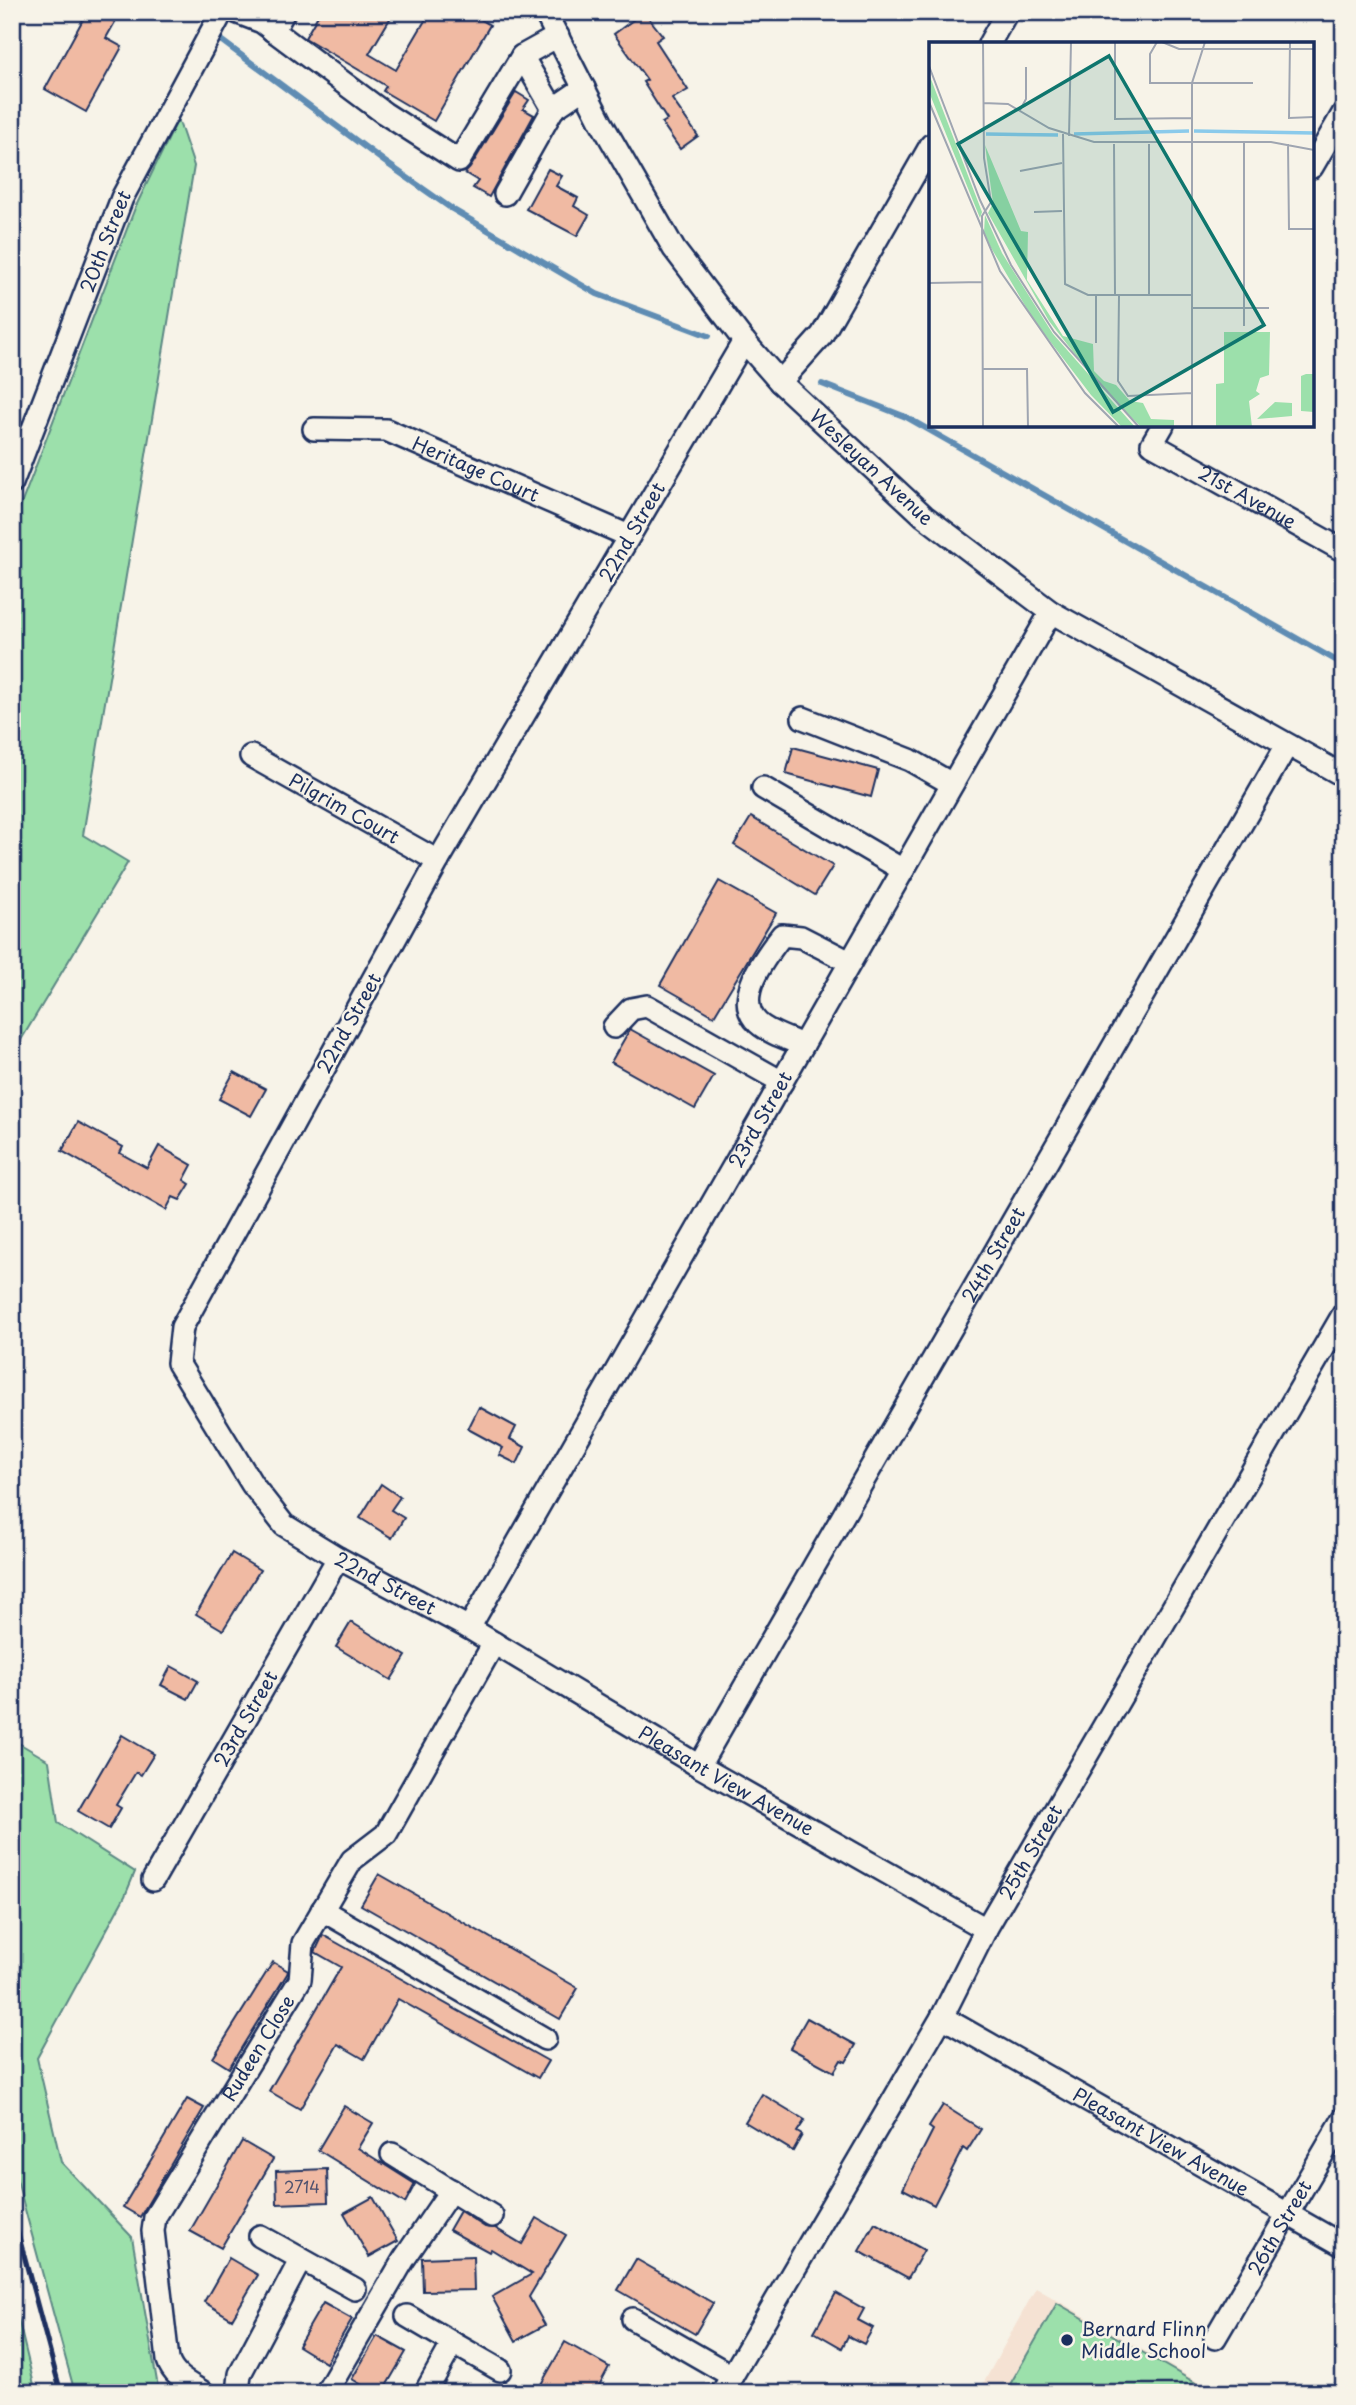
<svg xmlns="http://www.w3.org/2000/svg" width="1356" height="2405" viewBox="0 0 1356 2405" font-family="'Playpen Sans',sans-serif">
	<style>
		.built { fill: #f5e2d3 }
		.green { fill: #9ce0ab; stroke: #5c8884; stroke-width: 2 }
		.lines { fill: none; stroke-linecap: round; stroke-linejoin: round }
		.stream { stroke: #5e8cb3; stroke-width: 6 }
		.building { fill: #f0baa3; stroke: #1b2f5e; stroke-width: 2 }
		.minor-casing { stroke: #1b2f5e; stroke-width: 26 }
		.minor { stroke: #f7f3e8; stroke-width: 21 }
		.rail { stroke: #1b2f5e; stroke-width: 5 }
		.poi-dot { fill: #1b2f5e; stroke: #f7f3e8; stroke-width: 2.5 }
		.labels { text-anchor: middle; stroke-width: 5; stroke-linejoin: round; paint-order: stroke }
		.number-label { font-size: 16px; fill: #50526f }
		.street-label { font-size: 19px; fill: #1b2f5e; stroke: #f7f3e8 }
		.poi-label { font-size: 19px; fill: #1b2f5e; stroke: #f7f3e8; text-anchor: start }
		.inset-river { fill: none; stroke: #8acaeb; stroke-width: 3.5 }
		.inset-road { fill: none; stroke: #9fa5b1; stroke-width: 2 }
		.view { fill: #0f766e; fill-opacity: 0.15; stroke: #0f766e; stroke-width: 3.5 }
		.inset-edge { fill: none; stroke: #1b2f5e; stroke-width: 3.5 }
	</style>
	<rect width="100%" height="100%" fill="#f7f3e8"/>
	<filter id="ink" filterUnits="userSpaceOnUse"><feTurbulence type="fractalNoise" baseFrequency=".0143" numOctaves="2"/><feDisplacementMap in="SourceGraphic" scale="14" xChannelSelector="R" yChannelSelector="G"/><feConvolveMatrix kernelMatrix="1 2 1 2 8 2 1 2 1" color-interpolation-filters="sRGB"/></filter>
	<g filter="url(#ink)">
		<path class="built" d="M1036 2288 1217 2393H978Z"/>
		<g class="green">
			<path d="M178 119 194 166 83 835 128 862 12 1055V528L135 208Z"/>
			<path d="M12 1739 49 1761 58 1823 135 1872 125 1896 37 2058 61 2162 132 2237 159 2393H75L14 2169 12 2155Z"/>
			<path d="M12 2293 36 2393H12Z"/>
			<path d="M1057 2303 1213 2393H1005Z"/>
		</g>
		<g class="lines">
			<g class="stream">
				<path d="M178 12 181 14"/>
				<path d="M222 41 385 162 452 209 597 294 709 336"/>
				<path d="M822 384 906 417 1344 665"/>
			</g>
		</g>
		<g class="building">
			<path d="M87 12H98L115 22 106 38 122 47 86 112 45 89Z"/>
			<path d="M320 12H394L369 54 396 70 430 12H468L490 25 434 121 383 91 386 86 305 38Z"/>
			<path d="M644 12 663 36 656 41 688 90 672 99 698 136 680 149 662 123 667 120 643 82 647 80 614 34Z"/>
			<path d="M516 92 529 100 523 109 534 115 489 197 473 188 478 181 465 173 470 168Z"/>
			<path d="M548 169 562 176 556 186 578 198 574 206 589 215 577 236 526 209Z"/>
			<path d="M793 747 878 770 871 797 786 774Z"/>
			<path d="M751 817 833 866 815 895 734 845Z"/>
			<path d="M719 881 776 913 714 1016 660 985Z"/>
			<path d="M630 1029 714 1076 695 1109 611 1062Z"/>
			<path d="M234 1072 266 1089 251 1116 219 1099Z"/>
			<path d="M78 1122 123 1147 120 1153 147 1168 159 1146 192 1165 184 1180 190 1184 180 1200 173 1197 166 1210 62 1151Z"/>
			<path d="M479 1407 516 1427 510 1439 525 1447 517 1464 499 1455 503 1448 468 1429Z"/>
			<path d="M381 1484 400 1497 391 1510 404 1518 392 1538 360 1518Z"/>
			<path d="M232 1553 260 1570 223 1630 196 1614Z"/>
			<path d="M351 1622 406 1656 391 1680 336 1647Z"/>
			<path d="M171 1666 198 1681 188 1699 161 1685Z"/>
			<path d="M122 1735 154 1754 141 1775 136 1772 116 1805 121 1808 109 1829 78 1811Z"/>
			<path d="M379 1874 578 1988 560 2019 361 1905Z"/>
			<path d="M323 1935 548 2061 538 2078 398 1999 364 2059 338 2044 300 2109 269 2091 341 1967 315 1952Z"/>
			<path d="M273 1962 288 1971 287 1974 229 2068 213 2058Z"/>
			<path d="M807 2018 856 2045 846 2062 841 2060 834 2072 790 2048Z"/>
			<path d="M762 2094 805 2120 797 2132 802 2135 793 2151 745 2122Z"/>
			<path d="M187 2099 204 2108 140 2217 123 2207Z"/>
			<path d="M943 2105 981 2129 967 2151 963 2148 934 2205 903 2189 933 2130 929 2127Z"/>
			<path d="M344 2106 373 2123 358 2148 415 2184 405 2203 318 2150Z"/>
			<path d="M242 2141 273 2159 221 2248 190 2231Z"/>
			<path d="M327 2169 328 2202 277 2204 276 2171Z"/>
			<path d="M373 2197 398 2241 369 2257 344 2213Z"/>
			<path d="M460 2211 485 2227 495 2228 522 2244 537 2218 566 2235 529 2297 545 2325 516 2341 492 2297 532 2274 491 2249 489 2252 449 2230Z"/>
			<path d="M875 2223 924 2250 908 2278 859 2251Z"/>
			<path d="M473 2256 474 2290 423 2291 422 2258Z"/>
			<path d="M229 2258 258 2275 232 2319 204 2302Z"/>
			<path d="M636 2259 713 2303 695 2334 618 2290Z"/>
			<path d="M836 2293 864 2309 858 2320 873 2328 864 2344 848 2336 842 2348 814 2332Z"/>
			<path d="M323 2303 352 2319 326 2363 298 2346Z"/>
			<path d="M377 2336 406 2352 382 2393H375L352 2379Z"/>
			<path d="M565 2342 609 2367 595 2393H536Z"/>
		</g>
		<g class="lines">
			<g class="minor-casing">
				<g id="minor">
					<path d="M236 12 262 22 384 113 459 161 522 56 558 36"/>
					<path id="s1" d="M545 12 601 122 674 249 744 341 780 382 924 516 1051 612 1344 776"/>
					<path d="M273 31 284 12"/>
					<path d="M989 44 1007 12"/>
					<path d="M522 56 553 109 584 88"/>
					<path d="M1312 167 1344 112"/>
					<path d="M505 194 553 109"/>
					<path id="s2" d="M744 341 438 861 182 1327 178 1363 252 1484 284 1525 338 1558 469 1628 699 1766 986 1929"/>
					<path d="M780 382 822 335 931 145"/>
					<path id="s3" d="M1163 425 1152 444 1344 551"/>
					<path id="s4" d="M314 429 386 430 629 536"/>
					<path id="s5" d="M12 483 122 198 222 12"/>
					<path d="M803 718 910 760 952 784"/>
					<path id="s6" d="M251 756 438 861"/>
					<path d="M763 788 903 870"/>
					<path d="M614 1027 631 1009 647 1006 782 1082"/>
					<path d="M803 1045C789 1039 769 1033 758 1023 732 999 765 957 782 935L801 937 850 962"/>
					<path id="s7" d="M469 1628 1051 612"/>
					<path id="s8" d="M699 1766 1287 745"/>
					<path id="s9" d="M153 1880 338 1558"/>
					<path d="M322 1910 545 2039"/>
					<path id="s10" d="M942 2017 1344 2246"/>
					<path d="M392 2154 492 2216"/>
					<path d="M260 2236 355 2289"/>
					<path d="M407 2316 453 2343 425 2393"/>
					<path d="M633 2319 732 2376"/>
					<path id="s11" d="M1215 2338 1344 2118"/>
					<path d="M453 2343 500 2370"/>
					<path id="s12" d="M204 2393C190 2384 173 2377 168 2360L153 2231 155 2217 300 1980 303 1943 352 1860 386 1834 494 1643"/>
					<path d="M238 2393 240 2374 301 2259"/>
					<path d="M326 2393 404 2259 451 2190"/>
					<path id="s13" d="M722 2393 942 2017 986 1929 1344 1313"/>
				</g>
			</g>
			<use href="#minor" class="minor"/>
			<path class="rail" d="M12 2211 61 2393"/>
		</g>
	</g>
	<circle class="poi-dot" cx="1067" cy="2340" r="7"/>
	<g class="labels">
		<g class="number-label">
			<text x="302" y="2193">2714</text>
		</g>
		<g class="street-label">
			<text dy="7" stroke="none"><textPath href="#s5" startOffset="259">20th Street</textPath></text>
			<text dy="7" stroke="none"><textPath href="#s1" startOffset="565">Wesleyan Avenue</textPath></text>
			<text dy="7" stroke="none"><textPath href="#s4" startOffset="170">Heritage Court</textPath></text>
			<text dy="7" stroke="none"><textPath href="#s3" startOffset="131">21st Avenue</textPath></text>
			<text transform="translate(632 532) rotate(-60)" y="7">22nd Street</text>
			<text dy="7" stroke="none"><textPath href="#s6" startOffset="107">Pilgrim Court</textPath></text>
			<text transform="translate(349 1023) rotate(-61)" y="7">22nd Street</text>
			<text dy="7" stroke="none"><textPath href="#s7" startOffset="586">23rd Street</textPath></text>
			<text dy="7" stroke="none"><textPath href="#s8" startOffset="590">24th Street</textPath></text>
			<text dy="7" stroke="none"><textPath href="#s2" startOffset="1482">22nd Street</textPath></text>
			<text dy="7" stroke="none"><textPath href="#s9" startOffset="186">23rd Street</textPath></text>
			<text dy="7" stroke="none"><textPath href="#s2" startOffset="1876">Pleasant View Avenue</textPath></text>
			<text dy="7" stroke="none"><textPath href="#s13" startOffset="623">25th Street</textPath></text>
			<text dy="7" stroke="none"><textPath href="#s12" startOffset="392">Rudeen Close</textPath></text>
			<text dy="7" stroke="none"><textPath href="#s10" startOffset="252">Pleasant View Avenue</textPath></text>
			<text dy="7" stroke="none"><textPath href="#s11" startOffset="128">26th Street</textPath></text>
		</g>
		<g class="poi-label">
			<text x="1081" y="2336">Bernard Flinn<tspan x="1081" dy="22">Middle School</tspan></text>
		</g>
	</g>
	<g transform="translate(929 42)">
		<rect width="385" height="385" fill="#f7f3e8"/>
		<path d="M0 32 53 170 51 176 0 50ZM56 103 92 189 99 190 98 238 134 294 164 302 165 329 175 339 187 343 201 359 214 361 222 377 245 378V385H212L170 343 120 279 59 171 64 161ZM56 173 73 211 124 292 206 385H193L162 353 104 277 61 204 55 190ZM295 290H341L340 333 331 336 327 349 331 352 320 359 323 385H287V342L295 341ZM377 332H385V370L372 369V334ZM346 360 363 361V374L328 377Z" fill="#9ce0ab"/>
		<path class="inset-river" d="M265 89 385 91M57 92 129 93M145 92 260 89"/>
		<path class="inset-road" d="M186 0V77L263 76M228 0 221 12V41H324M233 0 250 7H385M361 0 360 76 385 75M0 24 51 158 82 223 125 290 210 385M0 60 71 229 156 351 190 385M54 61 79 62 120 86 165 100H342L385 108M91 68 97 57V25M134 92 136 242 159 253H263M140 94 142 0M185 102 186 253M220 102V254M359 102 360 187H385M91 129 133 121M105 170 133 169M0 241 53 240M167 254V301M190 254 189 339 199 354 263 351M264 266H340M315 284V100M54 327H98L99 385M54 385 53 174 62 160 55 116 54 0M263 385V41L276 0"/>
		<path class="view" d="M180 14 335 283 184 370 29 102Z"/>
		<rect width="385" height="385" class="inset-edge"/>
	</g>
	<rect width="1356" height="2405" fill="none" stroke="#f7f3e8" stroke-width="42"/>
	<rect x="21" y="21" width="1314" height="2363" fill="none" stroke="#1b2f5e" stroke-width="2.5" filter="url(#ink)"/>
</svg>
